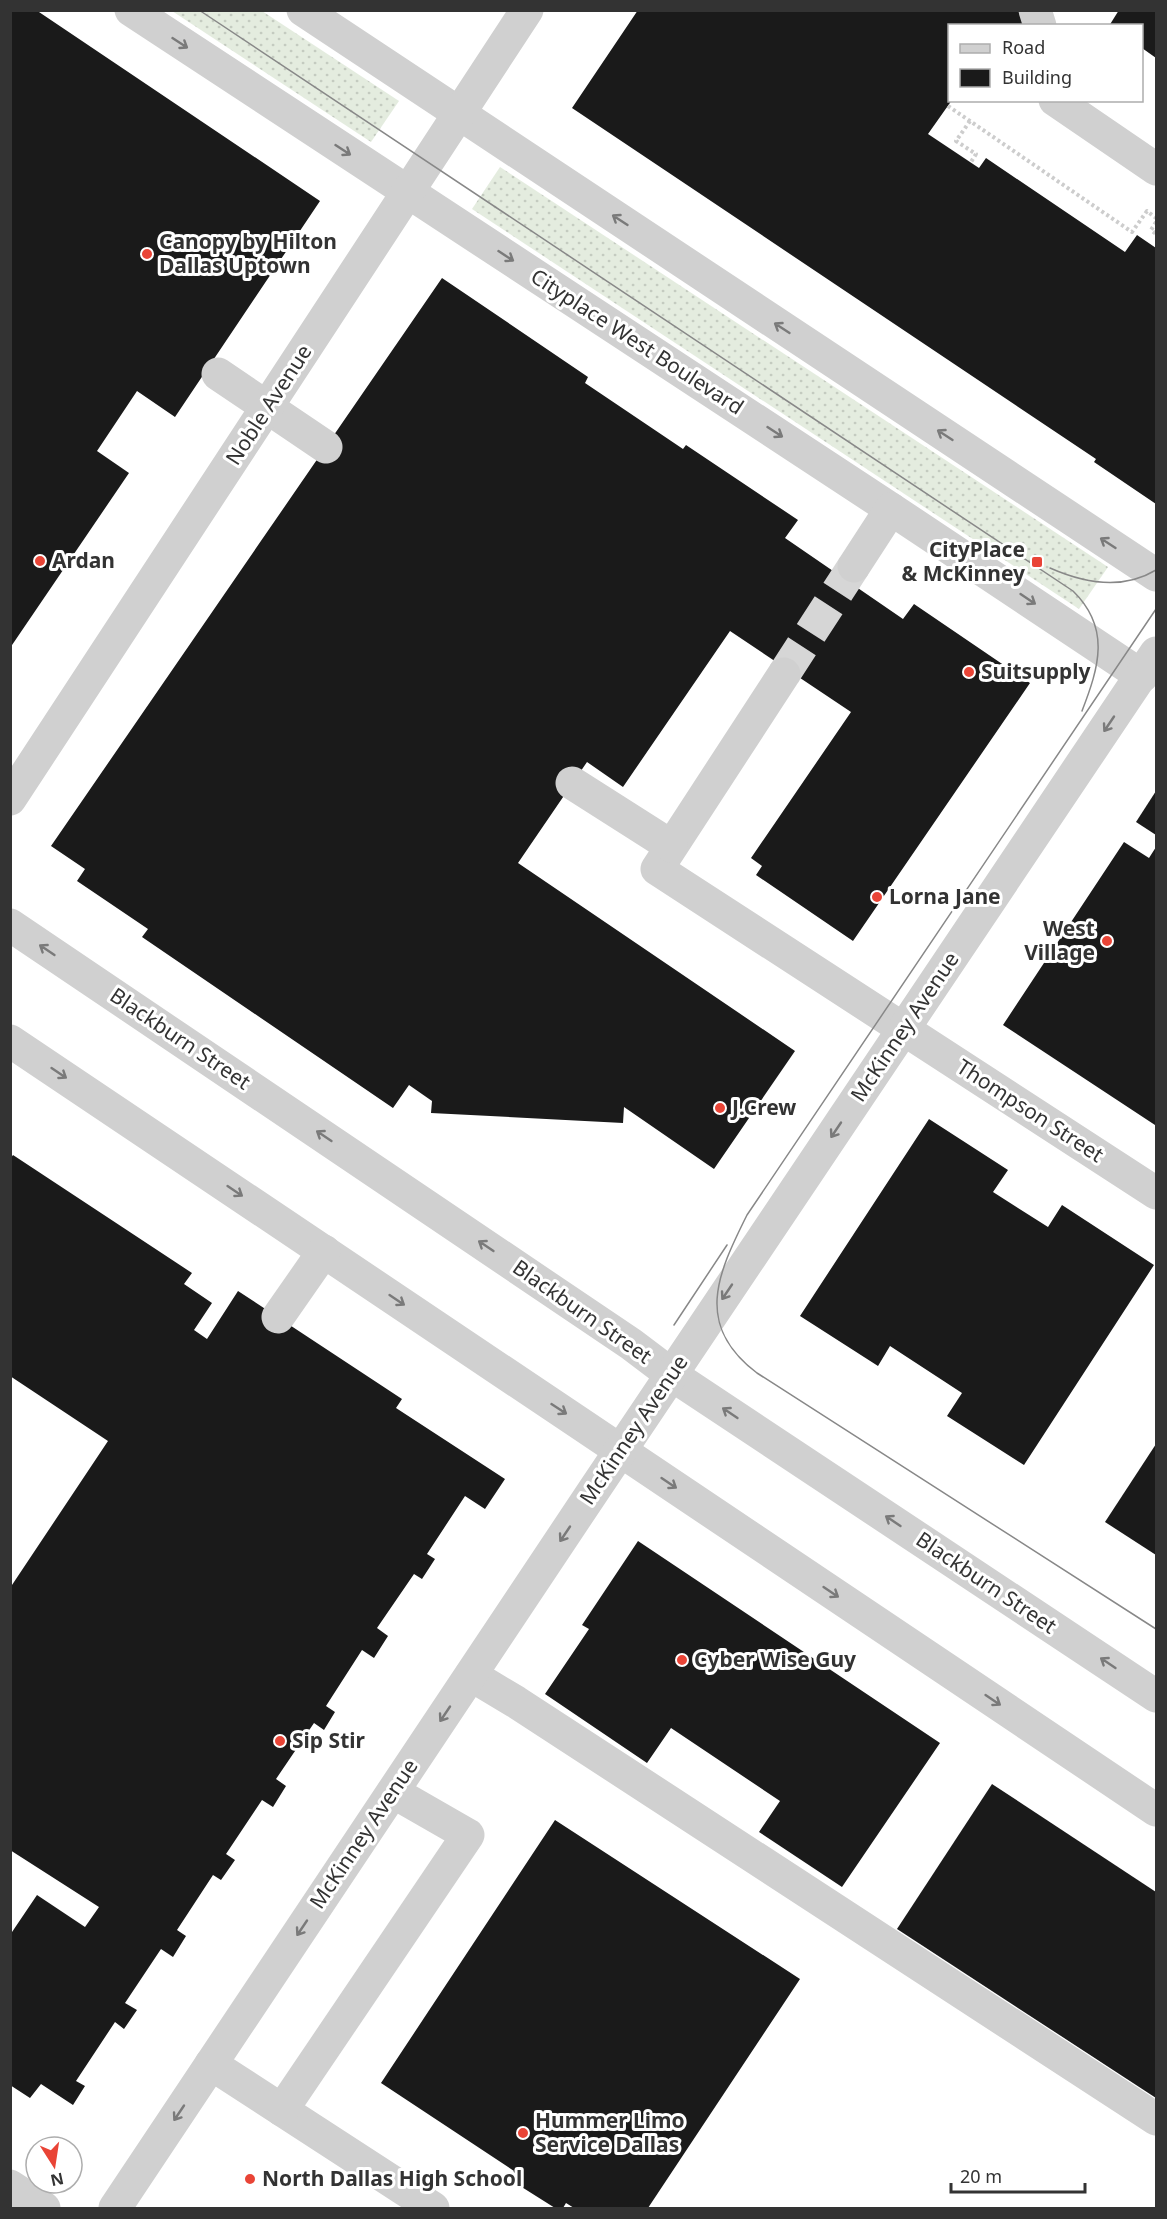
<svg xmlns="http://www.w3.org/2000/svg" width="1167" height="2219" viewBox="0 0 1167 2219" font-family="'Noto Sans',sans-serif">
	<style>
		.grass { fill: url(#grass-dots) }
		.building { fill: #1a1a1a }
		.lines { fill: none; stroke-linecap: round; stroke-linejoin: round }
		.minor-tunnel { stroke: #d6d6d6; stroke-width: 33; stroke-dasharray: 33 16; stroke-linecap: butt }
		.path { stroke: #cdcdcd; stroke-width: 4; stroke-dasharray: 3 3; stroke-linecap: butt }
		.minor { stroke: #d0d0d0; stroke-width: 33 }
		.tram { stroke: #888; stroke-width: 1.5 }
		.oneway { stroke: #7a7a7a }
		.poi-dot { fill: #e94436; stroke: #fff; stroke-width: 2 }
		.labels { text-anchor: middle; stroke-width: 6; stroke-linejoin: round; paint-order: stroke }
		.poi-label { font-size: 21px; font-weight: bold; fill: #333; stroke: #fff; text-anchor: start }
		.street-label { font-size: 21px; fill: #333; stroke: #fff }
	</style>
	<defs>
		<pattern id="grass-dots" width="8" height="8" patternUnits="userSpaceOnUse" patternTransform="scale(1.5)"><rect width="8" height="8" fill="#e4ecdf"/><path d="M2 2h.1M6 6h.1" fill="none" stroke="#c4cbc0" stroke-width="1.8" stroke-linecap="round"/></pattern>
	</defs>
	<rect width="100%" height="100%" fill="#fff"/>
	<g class="grass">
		<path d="M172 11H262L399 101 371 142Z"/>
		<path d="M500 167 1108 567 1079 609 472 209Z"/>
	</g>
	<g class="building">
		<path d="M10 10H36L320 201 175 417 137 391 97 451 129 473 10 648Z"/>
		<path d="M638 10H1032L1022 26H950V100H952L928 134 979 168 986 158 1125 252 1137 235 1156 248V504L1094 462 1096 459 572 108Z"/>
		<path d="M1119 10H1156V58L1142 48V26H1109Z"/>
		<path d="M442 278 588 377 585 383 683 449 686 445 798 520 785 538 903 619 914 604 1030 683 853 941 756 875 762 866 751 858 851 712 730 631 623 787 587 762 518 863 795 1051 714 1169 624 1107 623 1123 431 1113 432 1101 409 1085 393 1108 142 937 148 929 77 881 85 869 51 846Z"/>
		<path d="M1156 791V835L1136 822Z"/>
		<path d="M1124 842 1149 858 1156 847 1155 1125 1003 1025Z"/>
		<path d="M929 1119 1008 1170 993 1192 1048 1227 1062 1205 1154 1265 1024 1465 947 1416 962 1393 890 1346 878 1366 800 1316Z"/>
		<path d="M13 1155 192 1273 184 1284 212 1303 194 1330 207 1339 238 1291 402 1399 396 1408 505 1479 485 1509 465 1496 427 1554 435 1559 422 1579 414 1574 377 1628 388 1636 374 1658 362 1650 326 1706 335 1712 324 1730 314 1723 276 1779 286 1786 273 1807 262 1800 226 1854 235 1860 221 1880 213 1875 177 1930 186 1936 173 1957 161 1949 125 2003 137 2010 124 2029 115 2022 76 2081 85 2086 73 2105 41 2084 30 2098 10 2085V1935L37 1895 85 1927 99 1907 10 1850V1588L108 1441 10 1376V1159Z"/>
		<path d="M1156 1444V1555L1105 1522Z"/>
		<path d="M638 1541 940 1743 842 1887 759 1832 780 1801 671 1728 647 1763 545 1694 589 1629 582 1625Z"/>
		<path d="M992 1784 1156 1892V2098L897 1929Z"/>
		<path d="M555 1820 800 1979 648 2208H574L566 2203 563 2208H555L509 2179 514 2171 381 2083Z"/>
	</g>
	<g class="lines">
		<path class="minor-tunnel" d="M784 674 854 566"/>
		<g class="path">
			<path d="M948 106 1132 232 1147 211 1156 218"/>
			<path d="M970 121 956 141 976 154 971 162"/>
			<path d="M1156 222 1151 230 1156 234"/>
		</g>
		<g class="minor">
			<path d="M131 10 891 509 1142 676"/>
			<path d="M303 10 1156 575"/>
			<path d="M1035 10 1040 26"/>
			<path d="M1055 100 1156 169"/>
			<path d="M218 374 326 447"/>
			<path d="M854 566 891 509"/>
			<path d="M784 674 657 869 1156 1193"/>
			<path d="M572 783 671 846"/>
			<path d="M10 799 527 10"/>
			<path d="M10 925 631 1344 672 1375 1156 1696"/>
			<path d="M10 1041 1156 1810"/>
			<path d="M278 1317 324 1251"/>
			<path d="M471 1675 516 1702 1156 2119"/>
			<path d="M211 2064 433 2208"/>
			<path d="M282 2110 468 1835 393 1792"/>
			<path d="M10 2186 44 2208"/>
			<path d="M115 2208 594 1490 1156 653"/>
		</g>
		<g class="tram">
			<path d="M199 10 1073 591C1111 628 1099 667 1082 711"/>
			<path d="M1050 568C1084 583 1123 590 1156 570"/>
			<path d="M1156 609 747 1215C717 1275 694 1325 757 1373L1156 1629"/>
			<path d="M674 1325 727 1245"/>
		</g>
	</g>
	<defs><path id="oneway-shaft" d="M-6 0H5M1.5-3L5.5 0L1.5 3" fill="none" stroke-width="1.6" stroke-linecap="round" stroke-linejoin="round" transform="scale(1.5)"/></defs>
	<g class="oneway">
		<use href="#oneway-shaft" transform="translate(180 43) rotate(33)"/>
		<use href="#oneway-shaft" transform="translate(343 150) rotate(33)"/>
		<use href="#oneway-shaft" transform="translate(620 220) rotate(-147)"/>
		<use href="#oneway-shaft" transform="translate(506 256) rotate(33)"/>
		<use href="#oneway-shaft" transform="translate(782 328) rotate(-147)"/>
		<use href="#oneway-shaft" transform="translate(775 432) rotate(33)"/>
		<use href="#oneway-shaft" transform="translate(945 435) rotate(-147)"/>
		<use href="#oneway-shaft" transform="translate(1108 543) rotate(-147)"/>
		<use href="#oneway-shaft" transform="translate(1028 599) rotate(34)"/>
		<use href="#oneway-shaft" transform="translate(1109 724) rotate(124)"/>
		<use href="#oneway-shaft" transform="translate(47 950) rotate(-146)"/>
		<use href="#oneway-shaft" transform="translate(59 1073) rotate(34)"/>
		<use href="#oneway-shaft" transform="translate(836 1130) rotate(124)"/>
		<use href="#oneway-shaft" transform="translate(324 1136) rotate(-146)"/>
		<use href="#oneway-shaft" transform="translate(235 1191) rotate(34)"/>
		<use href="#oneway-shaft" transform="translate(486 1246) rotate(-146)"/>
		<use href="#oneway-shaft" transform="translate(727 1292) rotate(124)"/>
		<use href="#oneway-shaft" transform="translate(397 1300) rotate(34)"/>
		<use href="#oneway-shaft" transform="translate(559 1409) rotate(33)"/>
		<use href="#oneway-shaft" transform="translate(730 1413) rotate(-146)"/>
		<use href="#oneway-shaft" transform="translate(669 1483) rotate(34)"/>
		<use href="#oneway-shaft" transform="translate(893 1521) rotate(-146)"/>
		<use href="#oneway-shaft" transform="translate(565 1534) rotate(124)"/>
		<use href="#oneway-shaft" transform="translate(831 1592) rotate(34)"/>
		<use href="#oneway-shaft" transform="translate(1108 1663) rotate(-146)"/>
		<use href="#oneway-shaft" transform="translate(993 1700) rotate(34)"/>
		<use href="#oneway-shaft" transform="translate(445 1714) rotate(124)"/>
		<use href="#oneway-shaft" transform="translate(302 1928) rotate(124)"/>
		<use href="#oneway-shaft" transform="translate(179 2113) rotate(124)"/>
	</g>
	<g class="poi-dot">
		<circle cx="147" cy="254" r="6"/>
		<circle cx="40" cy="561" r="6"/>
		<rect x="1031" y="556" width="12" height="12" rx="3"/>
		<circle cx="969" cy="672" r="6"/>
		<circle cx="877" cy="897" r="6"/>
		<circle cx="1107" cy="941" r="6"/>
		<circle cx="720" cy="1108" r="6"/>
		<circle cx="682" cy="1660" r="6"/>
		<circle cx="280" cy="1741" r="6"/>
		<circle cx="523" cy="2133" r="6"/>
		<circle cx="250" cy="2179" r="6"/>
	</g>
	<g class="labels">
		<g class="poi-label">
			<text x="159" y="249">Canopy by Hilton<tspan x="159" dy="24">Dallas Uptown</tspan></text>
			<text x="1025" y="557" text-anchor="end">CityPlace<tspan x="1025" dy="24">&amp; McKinney</tspan></text>
			<text x="52" y="568">Ardan</text>
			<text x="981" y="679">Suitsupply</text>
			<text x="889" y="904">Lorna Jane</text>
			<text x="1095" y="936" text-anchor="end">West<tspan x="1095" dy="24">Village</tspan></text>
			<text x="732" y="1115">J.Crew</text>
			<text x="694" y="1667">Cyber Wise Guy</text>
			<text x="292" y="1748">Sip Stir</text>
			<text x="535" y="2128">Hummer Limo<tspan x="535" dy="24">Service Dallas</tspan></text>
			<text x="262" y="2186">North Dallas High School</text>
		</g>
		<g class="street-label">
			<text transform="translate(637 342) rotate(33)" y="7">Cityplace West Boulevard</text>
			<text transform="translate(269 405) rotate(-57)" y="7">Noble Avenue</text>
			<text transform="translate(905 1027) rotate(-56)" y="7">McKinney Avenue</text>
			<text transform="translate(180 1039) rotate(34)" y="7">Blackburn Street</text>
			<text transform="translate(1030 1111) rotate(33)" y="7">Thompson Street</text>
			<text transform="translate(582 1312) rotate(35)" y="7">Blackburn Street</text>
			<text transform="translate(634 1430) rotate(-56)" y="7">McKinney Avenue</text>
			<text transform="translate(986 1583) rotate(34)" y="7">Blackburn Street</text>
			<text transform="translate(364 1834) rotate(-56)" y="7">McKinney Avenue</text>
		</g>
	</g>
	<rect width="1167" height="2219" fill="none" stroke="#333333" stroke-width="24"/>
	<rect x="948" y="24" width="195" height="78" fill="#ffffff" stroke="#adadad" stroke-width="1.5"/>
	<rect x="960" y="44" width="30" height="9" fill="#d0d0d0" stroke="#adadad" stroke-width="1.5"/>
	<text x="1002" y="54" font-size="18" fill="#333333">Road</text>
	<rect x="960" y="69" width="30" height="18" fill="#1a1a1a" stroke="#adadad" stroke-width="1.5"/>
	<text x="1002" y="84" font-size="18" fill="#333333">Building</text>
	<g transform="translate(54 2165) rotate(168)"><circle r="28" fill="#ffffff" stroke="#adadad" stroke-width="1.5"/>
	<path d="M0-4.5L10 22L0 15L-10 22Z" fill="#e94436"/>
	<text y="-9" font-size="16" font-weight="bold" text-anchor="middle" fill="#333333">N</text>
	</g>
	<path d="M951 2183v9h134v-9" fill="none" stroke="#333333" stroke-width="3"/>
	<text x="960" y="2183" font-size="18" fill="#333333" stroke="#ffffff" stroke-width="4.5" paint-order="stroke">20 m</text>
</svg>
